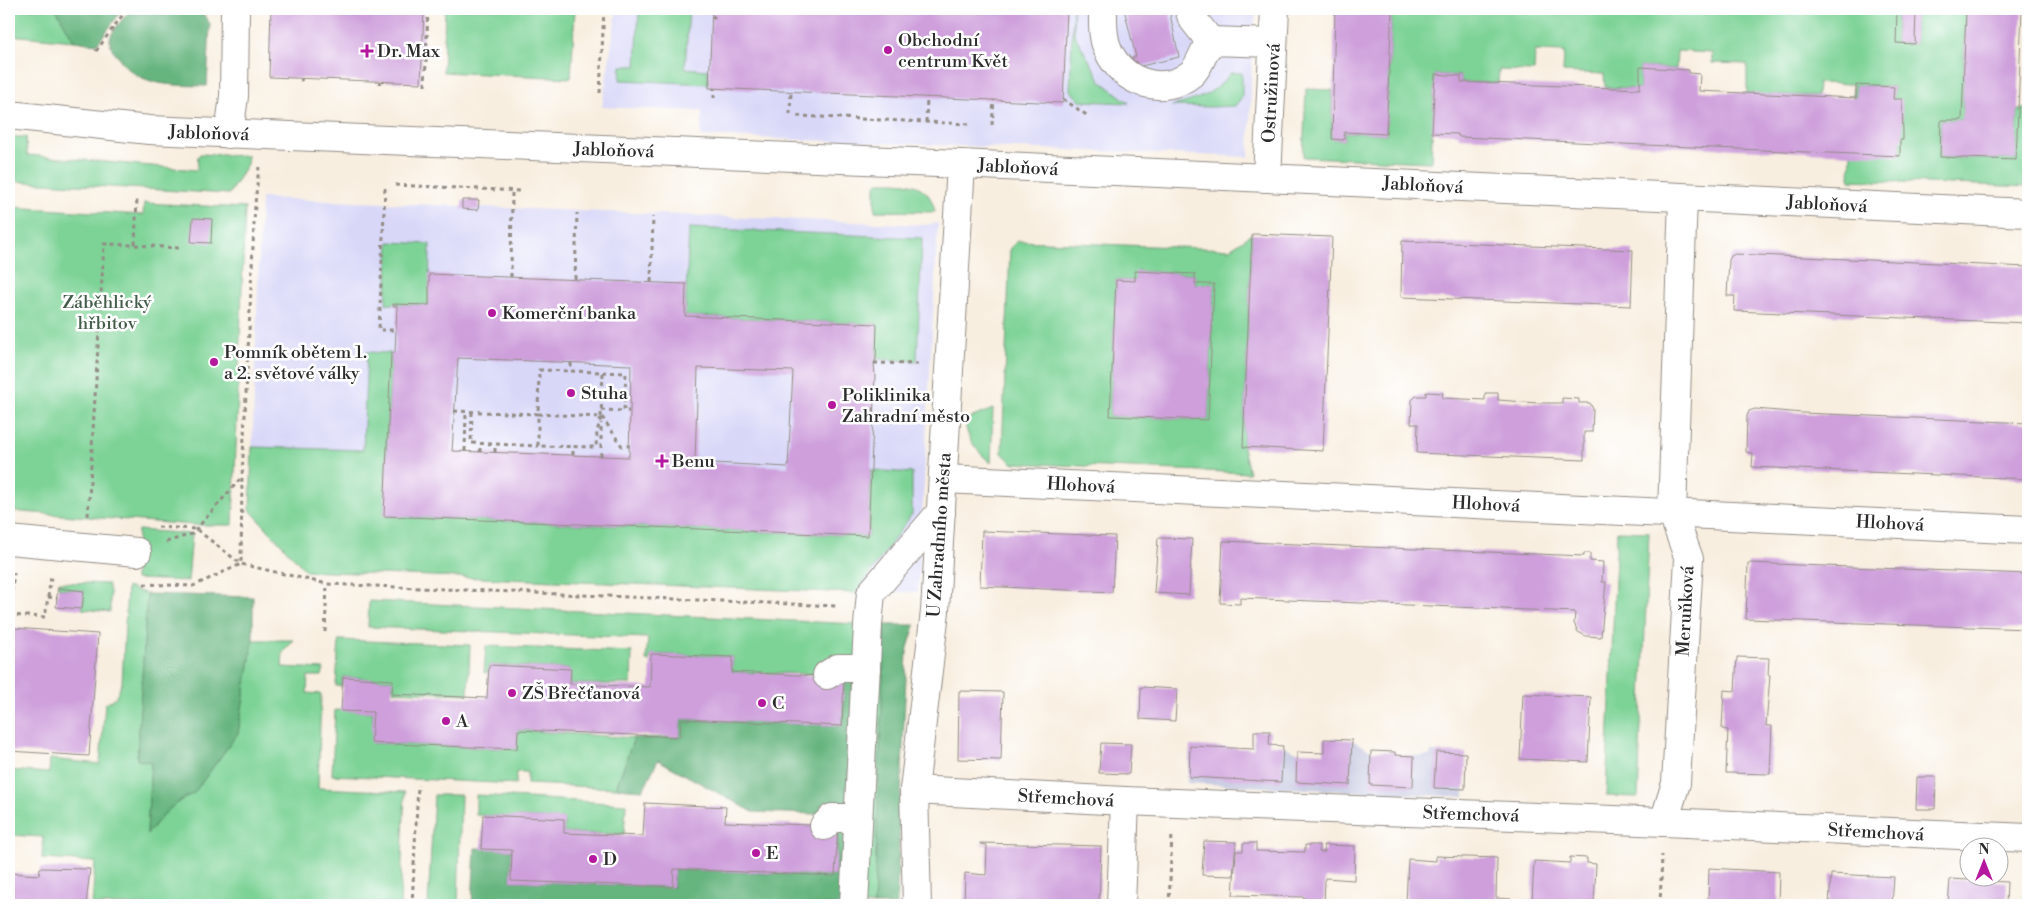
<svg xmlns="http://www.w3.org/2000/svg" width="2037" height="914" viewBox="0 0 2037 914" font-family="'Libre Bodoni',serif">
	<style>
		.built { fill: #d8d7f8 }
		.industrial { fill: #bfc2dd }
		.green { fill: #7dd396; stroke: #547f60; fill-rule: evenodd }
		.forest { fill: #66b57f; stroke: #487055 }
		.building { fill: #ce9fdb; fill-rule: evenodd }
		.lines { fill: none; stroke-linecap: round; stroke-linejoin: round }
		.minor-casing { stroke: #928c85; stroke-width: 30 }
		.path { stroke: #928c85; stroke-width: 3; stroke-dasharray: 4 4; stroke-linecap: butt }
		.minor { stroke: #fff; stroke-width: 28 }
		.poi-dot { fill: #b5179e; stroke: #fff; stroke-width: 2 }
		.labels { text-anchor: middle; stroke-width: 5; stroke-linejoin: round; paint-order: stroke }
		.poi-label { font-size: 18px; fill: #2b2b2b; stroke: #fff; text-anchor: start }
		.street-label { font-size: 18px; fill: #2b2b2b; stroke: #fff }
		.park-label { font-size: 18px; fill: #445d4b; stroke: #fff }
	</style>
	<rect width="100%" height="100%" fill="#fff"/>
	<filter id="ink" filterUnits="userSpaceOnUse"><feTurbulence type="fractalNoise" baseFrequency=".02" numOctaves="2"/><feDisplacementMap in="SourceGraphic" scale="10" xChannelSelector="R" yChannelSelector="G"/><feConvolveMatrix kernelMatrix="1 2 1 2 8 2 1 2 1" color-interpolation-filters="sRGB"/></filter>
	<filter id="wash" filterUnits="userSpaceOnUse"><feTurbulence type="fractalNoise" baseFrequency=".0096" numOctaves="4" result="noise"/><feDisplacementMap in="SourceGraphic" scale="20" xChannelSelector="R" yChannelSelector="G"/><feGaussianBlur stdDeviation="1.12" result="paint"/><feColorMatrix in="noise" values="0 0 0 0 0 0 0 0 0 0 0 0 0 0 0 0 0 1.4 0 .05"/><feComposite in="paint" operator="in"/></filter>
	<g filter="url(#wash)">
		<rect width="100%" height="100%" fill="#f8eedf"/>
		<g class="built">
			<path d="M617 9H1256L1252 55 1249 157 701 136 702 111 602 107Z"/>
			<path d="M261 198 924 225 938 223 918 592 856 593 306 571 250 510Z"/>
		</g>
		<path class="industrial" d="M1254 731H1270L1269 745 1283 746 1297 752 1324 753V739L1352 740 1371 751 1395 752V755L1430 756 1431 752 1466 753 1464 797 1187 783 1190 746 1253 749Z"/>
		<g class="green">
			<path d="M9 9H56L74 41 9 35Z"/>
			<path d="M445 9H575L571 78 443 72Z"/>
			<path d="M639 9H689L685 68 708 70V84L620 80 621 66H636Z"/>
			<path d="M1073 9 1074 34 1101 81 1129 103 1080 101 1070 90Z"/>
			<path d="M1392 9H1966L1962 120H1941L1940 157 2016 160 2018 109H2028V187L1850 180 1851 153 1900 155 1903 116H1901L1893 99 1894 87 1856 85V98H1853V84L1818 83 1817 96 1747 94V64L1712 63V53L1677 51 1676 69 1640 67V89L1605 87 1604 74 1563 72 1564 52 1535 51 1534 71 1499 70 1498 83 1461 82V76L1435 74 1431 162 1303 157 1306 89 1332 90V139L1344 140V132L1386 134ZM1897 10 1916 11 1915 44 1896 43Z"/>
			<path d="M1230 73H1242V97L1235 106 1211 107 1172 106C1196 100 1216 94 1230 73Z"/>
			<path d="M9 137H26L27 155 197 170 198 156 200 154 248 156 247 164 229 194 9 181Z"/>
			<path d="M878 182C904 182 929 180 935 212L875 211V186Z"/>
			<path d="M144 203 245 208 233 525H194L9 511V207L143 215Z"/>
			<path d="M689 228 922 238 917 361 876 359 877 324 685 316Z"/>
			<path d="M1252 234 1243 447 1249 473 1012 463 1002 453 1010 248 1018 241 1230 249ZM1136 271 1195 274V284H1214L1208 420 1110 416 1116 280 1135 281Z"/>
			<path d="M389 242 430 244 429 305 386 304Z"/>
			<path d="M367 352 391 353 384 516 868 536 871 470 912 473V514L856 593 306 571 250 510 252 447 363 450Z"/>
			<path d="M993 409 991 463C977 451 966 439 965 420Z"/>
			<path d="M138 530 192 534 188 581 135 579Z"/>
			<path d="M1617 531 1649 532 1638 797 1606 796Z"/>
			<path d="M59 582 108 584 110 592V612L82 609 84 591 58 588Z"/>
			<path d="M127 587 147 594 137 760 151 762 147 833 168 810 181 800 194 793 238 733 253 640H294L283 652 282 667 324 669 322 676H308L307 693 321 694 318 788 405 792 400 905H92L95 862 42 859 43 837 9 835V770L49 773 50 759 100 764 105 704 115 698 122 683Z"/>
			<path d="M369 601 858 624 856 662 821 674 732 672 733 657 651 654 649 661H646L648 638 368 627Z"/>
			<path d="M874 625H885L874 905H861Z"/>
			<path d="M339 640 470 645 468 694 394 691 392 680 343 677 341 686H336Z"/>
			<path d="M486 646 632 652 631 684H570V669L489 665 487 673H484Z"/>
			<path d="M335 710 373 712 372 743 517 749 518 730 634 738 616 788 527 784V772H516V784L332 775Z"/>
			<path d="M434 795H461L458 905H428Z"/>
			<path d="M476 795 626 804 624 834 564 833V819L476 815Z"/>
		</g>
		<g class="forest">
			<path d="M56 9H123L97 44 74 41Z"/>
			<path d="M131 9H200L210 24 207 86C175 85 139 88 119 58 115 53 110 47 110 41 109 33 126 16 131 9Z"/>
			<path d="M147 594 253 597V640L238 733 194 793 181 800 168 810 147 834 151 762 137 760Z"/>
			<path d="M885 625H915L907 651 897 890V905H874Z"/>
			<path d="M844 677H854L848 815 753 812 658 760 643 790 616 788 634 738 680 737 681 719 842 726Z"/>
			<path d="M838 826 848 827 842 905H472L475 848 512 850 511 881 673 887 674 869 835 876Z"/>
		</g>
		<g id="blocks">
			<g class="building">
				<path d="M271 9H424L421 83 269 77Z"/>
				<path d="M712 9H1067L1063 103 709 88Z"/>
				<path d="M1124 9H1169L1179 57 1137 67 1136 61H1133V57H1136Z"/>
				<path d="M1335 9H1392L1386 134 1344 132V140L1332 139Z"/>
				<path d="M1966 9H2022L2016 160 1940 157 1941 120H1962Z"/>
				<path d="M1897 10H1916L1915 44 1896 43Z"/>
				<path d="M1640 67 1689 70V73L1700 74 1699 91 1856 98V85L1894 87 1893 99H1902L1903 133V140H1900V156L1459 137 1458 134 1432 133 1435 74 1461 76V82L1640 89Z"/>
				<path d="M462 200H479L478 210 462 209Z"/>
				<path d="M193 218 212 219 211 243 191 242Z"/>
				<path d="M1252 234 1332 237 1323 451 1243 447Z"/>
				<path d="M1402 241 1633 250 1631 306 1401 297Z"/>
				<path d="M1735 254 2028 267V323L1734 311 1735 296H1727L1729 260 1731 256Z"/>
				<path d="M1135 271 1195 274V284H1214L1208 420 1110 416 1116 280 1135 281Z"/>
				<path d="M429 274 686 284 685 316 877 324 876 359 874 363 875 376 868 536 384 516 391 355V353H395L397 306H393V304L429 305ZM458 358 631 365 629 457 452 451ZM698 368 793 371 788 467 695 462Z"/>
				<path d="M1426 392 1443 393 1442 398 1485 400V393H1498V400L1538 403H1562V398L1579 399V403H1590L1593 409 1592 432H1584V460L1417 453 1418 424H1411L1412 400 1416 396H1426Z"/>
				<path d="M1755 409 1803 413 2028 423V479L1752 467 1753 453 1746 452 1747 416 1749 411Z"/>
				<path d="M982 531 1115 536 1112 592 980 586Z"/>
				<path d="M1158 538 1192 539 1189 595 1154 593Z"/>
				<path d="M1223 541 1584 556V553H1590V561L1603 562 1602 582H1606L1601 637 1586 636 1578 632 1574 623 1575 612 1240 598V604L1220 603Z"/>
				<path d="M1748 563 2028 574V629L1746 619Z"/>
				<path d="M58 588 84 591 82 609 56 607Z"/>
				<path d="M14 628 98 634 89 756 9 751V699Z"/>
				<path d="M651 654 733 657 732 672 844 677 842 726 681 719 680 737 518 730 517 749 371 743 373 712 341 711 343 677 393 680 392 694 487 698 489 665 571 669 570 684 650 687Z"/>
				<path d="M1737 657 1769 658 1768 675H1770L1766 726H1772L1770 774 1726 773 1728 730 1722 729 1724 690 1735 691Z"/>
				<path d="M1141 687 1177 689 1175 721 1140 719Z"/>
				<path d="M959 691 1003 692 1001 760 958 759Z"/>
				<path d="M1523 694 1591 697 1588 762 1520 759Z"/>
				<path d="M1254 731H1270L1269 745 1283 746 1281 782 1189 777 1190 746 1254 749Z"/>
				<path d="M1324 739 1352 740 1350 785 1296 782 1297 752 1324 753Z"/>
				<path d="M1101 743 1131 744 1129 774 1099 773Z"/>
				<path d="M1371 751 1395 752V755L1414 756 1413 787 1370 785Z"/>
				<path d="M1436 752 1466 753 1465 789 1434 788Z"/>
				<path d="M1917 777H1936L1935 809H1916Z"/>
				<path d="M645 803 726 807 725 822 838 826 835 876 674 869 673 887 511 881 512 850 481 849 483 815 564 819V833L643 836Z"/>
				<path d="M1204 841 1236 842 1233 876 1202 875Z"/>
				<path d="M980 843 1101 846 1099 905H964L965 873 986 875 987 845 980 844Z"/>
				<path d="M1243 843H1256V851L1305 852V845H1319V852H1325L1323 845 1355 846 1354 880 1325 878 1324 905H1304V897L1233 895 1236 851H1243Z"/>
				<path d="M1436 856 1497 858 1496 898 1511 899V905H1406L1408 859 1436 861Z"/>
				<path d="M1570 857 1587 858V863L1596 864 1594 905H1513V900L1532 901 1534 861 1570 863Z"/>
				<path d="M40 868 90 869 86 905H9V873L39 875Z"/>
				<path d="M1709 868 1779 872 1778 905H1708Z"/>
				<path d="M1831 874 1894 877 1892 905H1829Z"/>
				<path d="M1950 879 2007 882 2006 905H1948Z"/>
			</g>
		</g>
	</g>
	<g filter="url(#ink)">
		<use href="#blocks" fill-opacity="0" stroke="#928c85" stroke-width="1"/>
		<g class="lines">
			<g class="minor-casing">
				<g id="minor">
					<path d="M1103 9C1103 22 1102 38 1108 50 1122 82 1162 97 1191 74 1198 69 1205 49 1210 41L1273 43"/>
					<path d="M1189 9 1192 18 1210 41"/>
					<path d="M9 115 149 130 961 164 2028 213"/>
					<path d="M229 134 234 96 235 9"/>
					<path d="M1267 178 1275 9"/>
					<path d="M943 479 2028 530"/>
					<path d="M9 540 137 552"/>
					<path d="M827 675 838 668H866"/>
					<path d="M914 790 1125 801 1664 822 2028 838"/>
					<path d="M1664 822 1676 783 1689 559 1672 512 1683 198"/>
					<path d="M824 826 832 818H858"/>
					<path d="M854 905 868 625 871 593 941 512"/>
					<path d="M917 905 914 790 935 611 961 164"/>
					<path d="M1121 905 1125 801"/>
				</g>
			</g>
			<g class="path">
				<path d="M708 9 717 22"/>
				<path d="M96 51 127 9"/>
				<path d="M301 79 302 81"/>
				<path d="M380 81V84"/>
				<path d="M425 86 428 9"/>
				<path d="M600 93 604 9"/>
				<path d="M714 98V88"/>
				<path d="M1063 99 1088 116"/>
				<path d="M790 114 791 91"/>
				<path d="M797 116 969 124"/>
				<path d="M926 122 927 97"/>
				<path d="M992 125 994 100"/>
				<path d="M395 185 521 191"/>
				<path d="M385 188 379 330H396"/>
				<path d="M135 245 179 248"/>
				<path d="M511 277 512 191"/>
				<path d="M575 279 577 213"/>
				<path d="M651 282 653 217"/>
				<path d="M571 363V371L626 373 624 411H629"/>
				<path d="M874 363 918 364"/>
				<path d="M601 410 624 411"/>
				<path d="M454 411 538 414 539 370 571 371"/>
				<path d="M472 412 471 443 538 446"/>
				<path d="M538 414 601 417 597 432 596 447 538 446Z"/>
				<path d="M601 417 603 373"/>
				<path d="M602 417 622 446H629"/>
				<path d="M465 451 466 412"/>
				<path d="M480 452V444"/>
				<path d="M495 452V444"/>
				<path d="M573 455V447"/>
				<path d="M601 456V423"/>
				<path d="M88 516 104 244 135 245 137 198"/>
				<path d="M158 527 196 529 241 564 327 584 837 606"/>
				<path d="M166 542 192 534 241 478"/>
				<path d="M144 584 193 586 241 564 242 478 255 204 259 167"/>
				<path d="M48 597 57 598"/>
				<path d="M9 615 45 617 51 577"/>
				<path d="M9 615 14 573"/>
				<path d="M325 632 327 584"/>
				<path d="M412 905 418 785"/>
				<path d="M1169 905 1172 833"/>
				<path d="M1660 905 1662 855"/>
			</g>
			<use href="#minor" class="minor"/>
		</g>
	</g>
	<g class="poi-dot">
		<circle cx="888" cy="50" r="5"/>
		<path d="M364.5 43.5h5v5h5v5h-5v5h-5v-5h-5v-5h5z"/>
		<circle cx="492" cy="313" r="5"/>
		<circle cx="214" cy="362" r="5"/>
		<circle cx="571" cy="393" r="5"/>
		<circle cx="832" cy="405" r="5"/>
		<path d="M659.5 453.5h5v5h5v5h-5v5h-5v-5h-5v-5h5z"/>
		<circle cx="512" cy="693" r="5"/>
		<circle cx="762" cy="703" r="5"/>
		<circle cx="446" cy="721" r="5"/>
		<circle cx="756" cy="853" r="5"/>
		<circle cx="593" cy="859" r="5"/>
	</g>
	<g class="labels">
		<g class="poi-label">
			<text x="898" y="46">Obchodní<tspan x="898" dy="21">centrum Květ</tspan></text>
			<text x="377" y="57">Dr. Max</text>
			<text x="502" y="319">Komerční banka</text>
			<text x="224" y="358">Pomník obětem 1.<tspan x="224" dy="21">a 2. světové války</tspan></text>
			<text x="581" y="399">Stuha</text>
			<text x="842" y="401">Poliklinika<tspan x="842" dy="21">Zahradní město</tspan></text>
			<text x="672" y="467">Benu</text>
			<text x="522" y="699">ZŠ Břečťanová</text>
			<text x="772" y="709">C</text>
			<text x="456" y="727">A</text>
			<text x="766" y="859">E</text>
			<text x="603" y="865">D</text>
		</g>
		<g class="street-label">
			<text transform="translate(1271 93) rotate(-87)" y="6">Ostružinová</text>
			<text transform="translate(209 133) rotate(2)" y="6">Jabloňová</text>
			<text transform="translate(614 150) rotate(2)" y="6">Jabloňová</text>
			<text transform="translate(1018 167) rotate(3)" y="6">Jabloňová</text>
			<text transform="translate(1423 185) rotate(3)" y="6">Jabloňová</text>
			<text transform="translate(1827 204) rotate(3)" y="6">Jabloňová</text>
			<text transform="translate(1081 485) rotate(3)" y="6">Hlohová</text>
			<text transform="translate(1486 504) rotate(3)" y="6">Hlohová</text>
			<text transform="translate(1890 523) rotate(3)" y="6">Hlohová</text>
			<text transform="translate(939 535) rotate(-86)" y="6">U Zahradního města</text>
			<text transform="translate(1685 611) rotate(-87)" y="6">Meruňková</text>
			<text transform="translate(1066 798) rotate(3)" y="6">Střemchová</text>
			<text transform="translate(1471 814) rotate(2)" y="6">Střemchová</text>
			<text transform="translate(1876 832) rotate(3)" y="6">Střemchová</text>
		</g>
		<g class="park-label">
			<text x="107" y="308">Záběhlický<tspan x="107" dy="21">hřbitov</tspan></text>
		</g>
	</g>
	<rect width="2037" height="914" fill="none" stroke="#fff" stroke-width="30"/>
	<g transform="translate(1984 862)"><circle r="24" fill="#ffffff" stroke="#aaaaaa"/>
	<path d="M0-4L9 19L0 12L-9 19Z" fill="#b5179e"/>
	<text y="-8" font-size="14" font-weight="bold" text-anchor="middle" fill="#2b2b2b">N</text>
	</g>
</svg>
